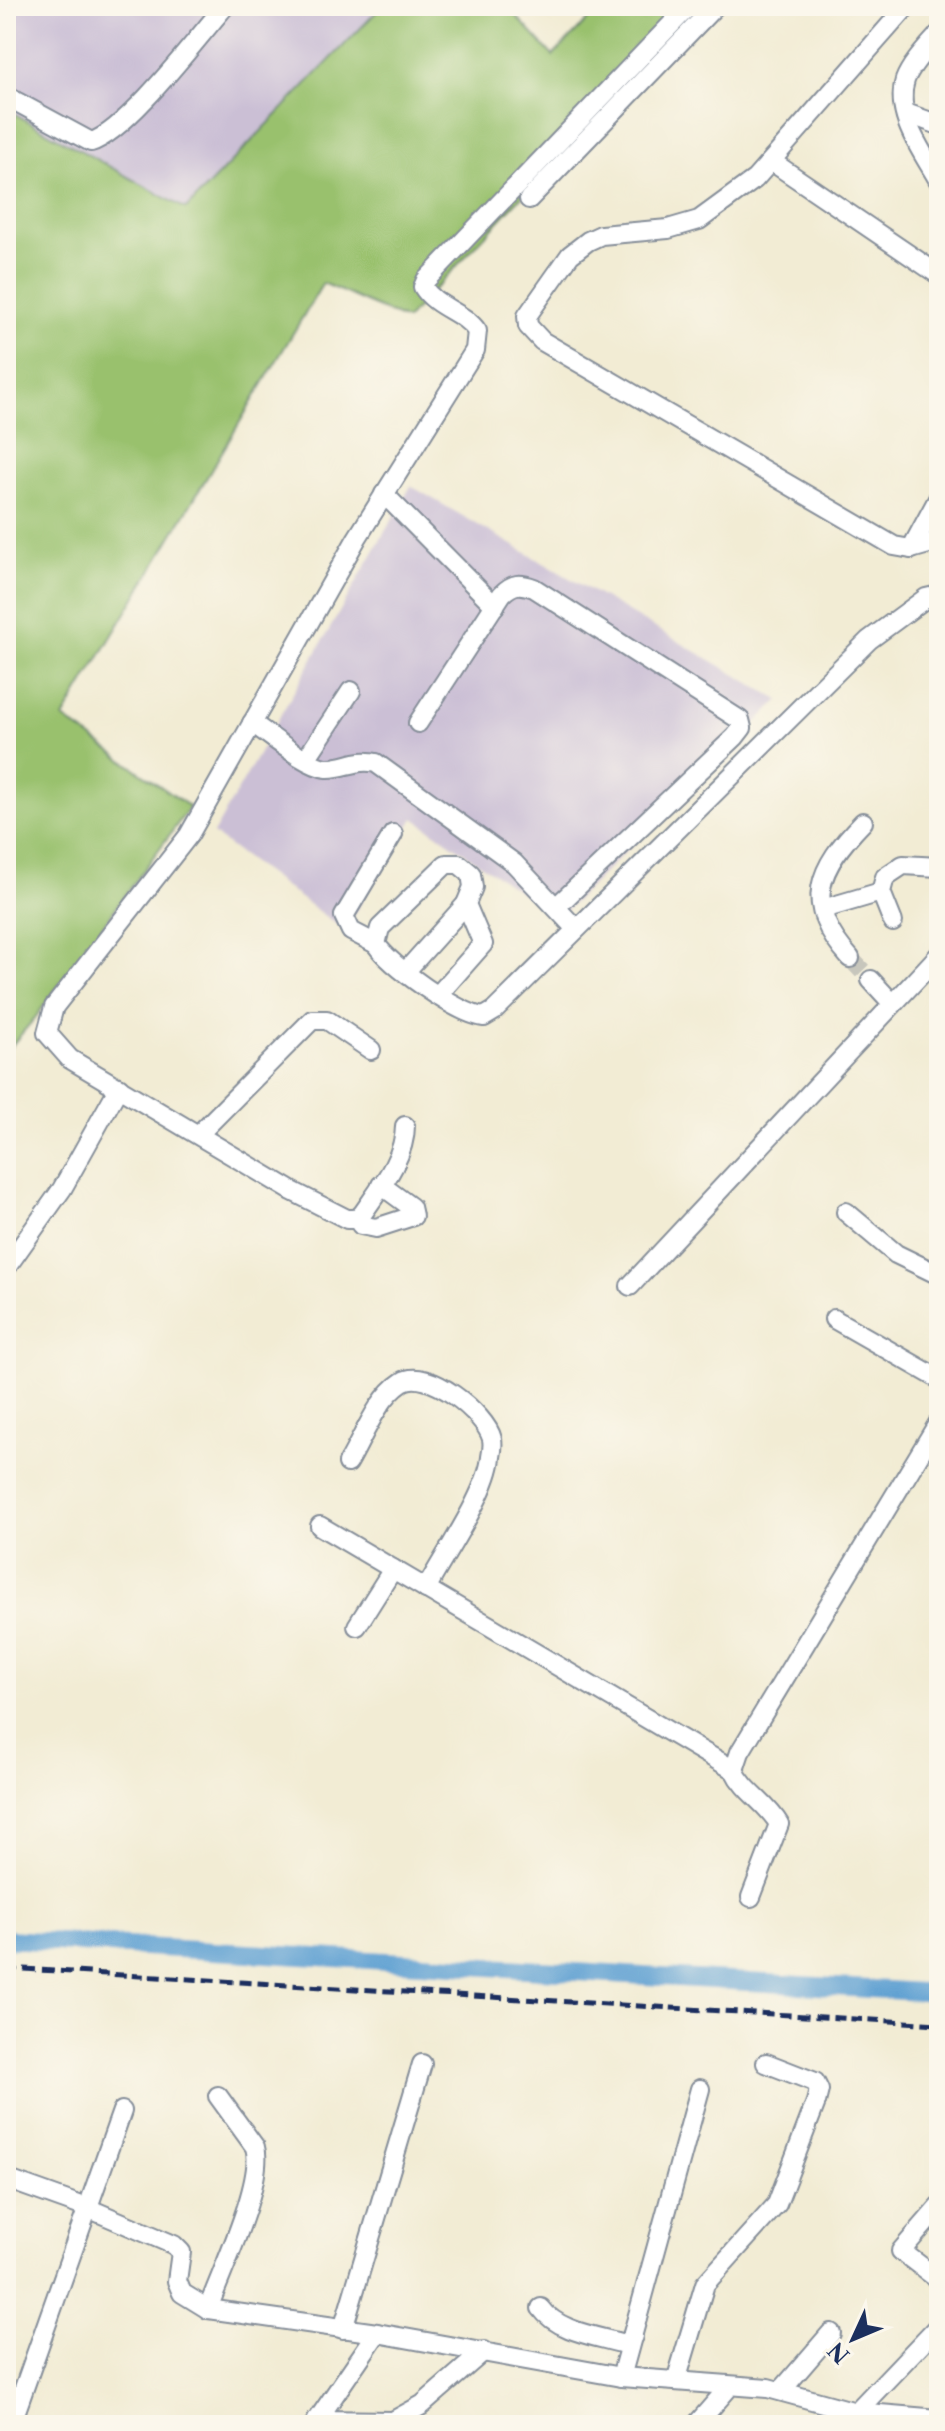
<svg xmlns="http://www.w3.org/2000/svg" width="945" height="2431" viewBox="0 0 945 2431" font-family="'Libre Caslon Text',serif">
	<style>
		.industrial { fill: #cbbfd5 }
		.green { fill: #99c16d; stroke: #5a7866; stroke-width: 2 }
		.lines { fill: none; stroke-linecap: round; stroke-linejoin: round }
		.canal { stroke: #5fa0d2; stroke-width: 18 }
		.minor-tunnel { stroke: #c7c6bc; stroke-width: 18; stroke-dasharray: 18 9; stroke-linecap: butt }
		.minor-casing { stroke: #868e99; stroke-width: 22 }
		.minor { stroke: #fff; stroke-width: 18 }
		.rail { stroke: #1b2f5e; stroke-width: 5; stroke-dasharray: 12 6; stroke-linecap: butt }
	</style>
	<rect width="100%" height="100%" fill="#fbf7ec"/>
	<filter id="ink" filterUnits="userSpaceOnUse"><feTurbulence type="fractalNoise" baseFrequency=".0125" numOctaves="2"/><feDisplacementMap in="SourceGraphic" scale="16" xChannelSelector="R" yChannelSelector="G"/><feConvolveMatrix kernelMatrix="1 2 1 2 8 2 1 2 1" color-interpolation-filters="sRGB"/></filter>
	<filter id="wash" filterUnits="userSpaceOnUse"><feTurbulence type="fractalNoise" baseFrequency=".006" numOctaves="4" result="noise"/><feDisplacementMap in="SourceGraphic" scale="32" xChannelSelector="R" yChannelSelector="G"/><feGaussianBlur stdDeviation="1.8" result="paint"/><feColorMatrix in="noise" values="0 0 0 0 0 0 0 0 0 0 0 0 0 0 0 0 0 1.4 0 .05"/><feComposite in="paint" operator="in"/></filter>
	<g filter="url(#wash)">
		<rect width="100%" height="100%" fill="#f2ecd4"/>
		<g class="industrial">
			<path d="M6 6H382L186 209 6 109Z"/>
			<path d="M411 486 779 700 558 918 414 818 344 930 213 834Z"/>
		</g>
		<path class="green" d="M382 6H507L553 56 601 6H700L406 320 323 283 63 718 190 807 35 1018 6 1052V109L186 209Z"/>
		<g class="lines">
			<path class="canal" d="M6 1939 939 1993"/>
		</g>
	</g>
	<g filter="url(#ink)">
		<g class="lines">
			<path class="minor-tunnel" d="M850 958 871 980"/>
			<g class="minor-casing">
				<g id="minor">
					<path d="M907 6 755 179 699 220 668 229 601 235 588 241 570 255 527 316 528 326 542 341 894 546 911 549 939 497"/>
					<path d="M939 34C928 47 911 64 905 80 894 116 923 152 939 181"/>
					<path d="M6 96 91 142C126 132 198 37 225 6"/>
					<path d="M906 113 939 125"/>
					<path d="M771 161 939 275"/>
					<path d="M529 199 715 6"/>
					<path d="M384 494 495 606"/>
					<path d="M911 549 939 541"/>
					<path d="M252 723C269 734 307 767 327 768 344 769 357 758 376 763L514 863 576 929"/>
					<path d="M418 723 502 594C513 583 520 583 534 588L740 720 742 728 735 737 556 907"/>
					<path d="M306 759 351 691"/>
					<path d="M823 909 881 892"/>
					<path d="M893 922 881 892 885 877 903 865 939 867"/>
					<path d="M376 944 351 931 344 916 393 834"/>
					<path d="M850 958C801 904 818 868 863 822"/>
					<path d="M406 971 466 904"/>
					<path d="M871 980 893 1004"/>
					<path d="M439 994 483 944 466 904 473 887 471 874 459 864H446L380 928 376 944C390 966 458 1014 484 1017L494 1011 869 640 926 598 939 595"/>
					<path d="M405 1126C405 1158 380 1188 363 1213L357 1219H347L292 1191 70 1059 47 1033 54 1007 189 835 357 538 475 350 477 331C463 311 436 308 423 287L426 280 689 6"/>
					<path d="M200 1133 312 1020H327L371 1050"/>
					<path d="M846 1212 896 1254 939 1275"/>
					<path d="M357 1219 361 1225 376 1228 413 1216 411 1207 381 1185"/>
					<path d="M6 1268 62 1189 119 1087"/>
					<path d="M630 1286 939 955"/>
					<path d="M834 1319 939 1379"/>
					<path d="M348 1463C363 1438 377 1398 402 1382 427 1366 486 1414 492 1439 493 1444 492 1452 491 1457 488 1492 444 1555 426 1589"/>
					<path d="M320 1526 734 1770"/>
					<path d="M357 1626 393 1569"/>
					<path d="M751 1897 779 1824C767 1803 744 1792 734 1770L740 1752 939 1422"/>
					<path d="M6 2179 90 2209 174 2245 181 2252 177 2281 182 2293 208 2309 377 2333 621 2377 768 2388 856 2412 939 2419"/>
					<path d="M939 2207 901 2251 939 2280"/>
					<path d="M541 2308C558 2332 597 2336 624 2344L633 2336"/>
					<path d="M208 2309C221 2272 265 2181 255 2147L218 2096"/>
					<path d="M343 2329 422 2064"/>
					<path d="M621 2377 700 2089"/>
					<path d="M676 2381 705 2284 777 2204 816 2102 819 2090 815 2082 766 2063"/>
					<path d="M781 2391 831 2333"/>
					<path d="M856 2412 939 2325"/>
					<path d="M317 2420 393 2421 422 2405 484 2351"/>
					<path d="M11 2425 122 2111"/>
					<path d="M314 2425 377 2333"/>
					<path d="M696 2425 730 2386"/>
				</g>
			</g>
			<use href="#minor" class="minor"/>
			<path class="rail" d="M6 1968 939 2024"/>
		</g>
	</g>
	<rect width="945" height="2431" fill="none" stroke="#fbf7ec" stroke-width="32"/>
	<g transform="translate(853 2339) rotate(226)" stroke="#fbf7ec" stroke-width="6" paint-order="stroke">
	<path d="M0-6L14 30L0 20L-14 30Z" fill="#1b2f5e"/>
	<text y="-12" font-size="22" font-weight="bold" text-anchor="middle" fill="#1b2f5e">N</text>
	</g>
</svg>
